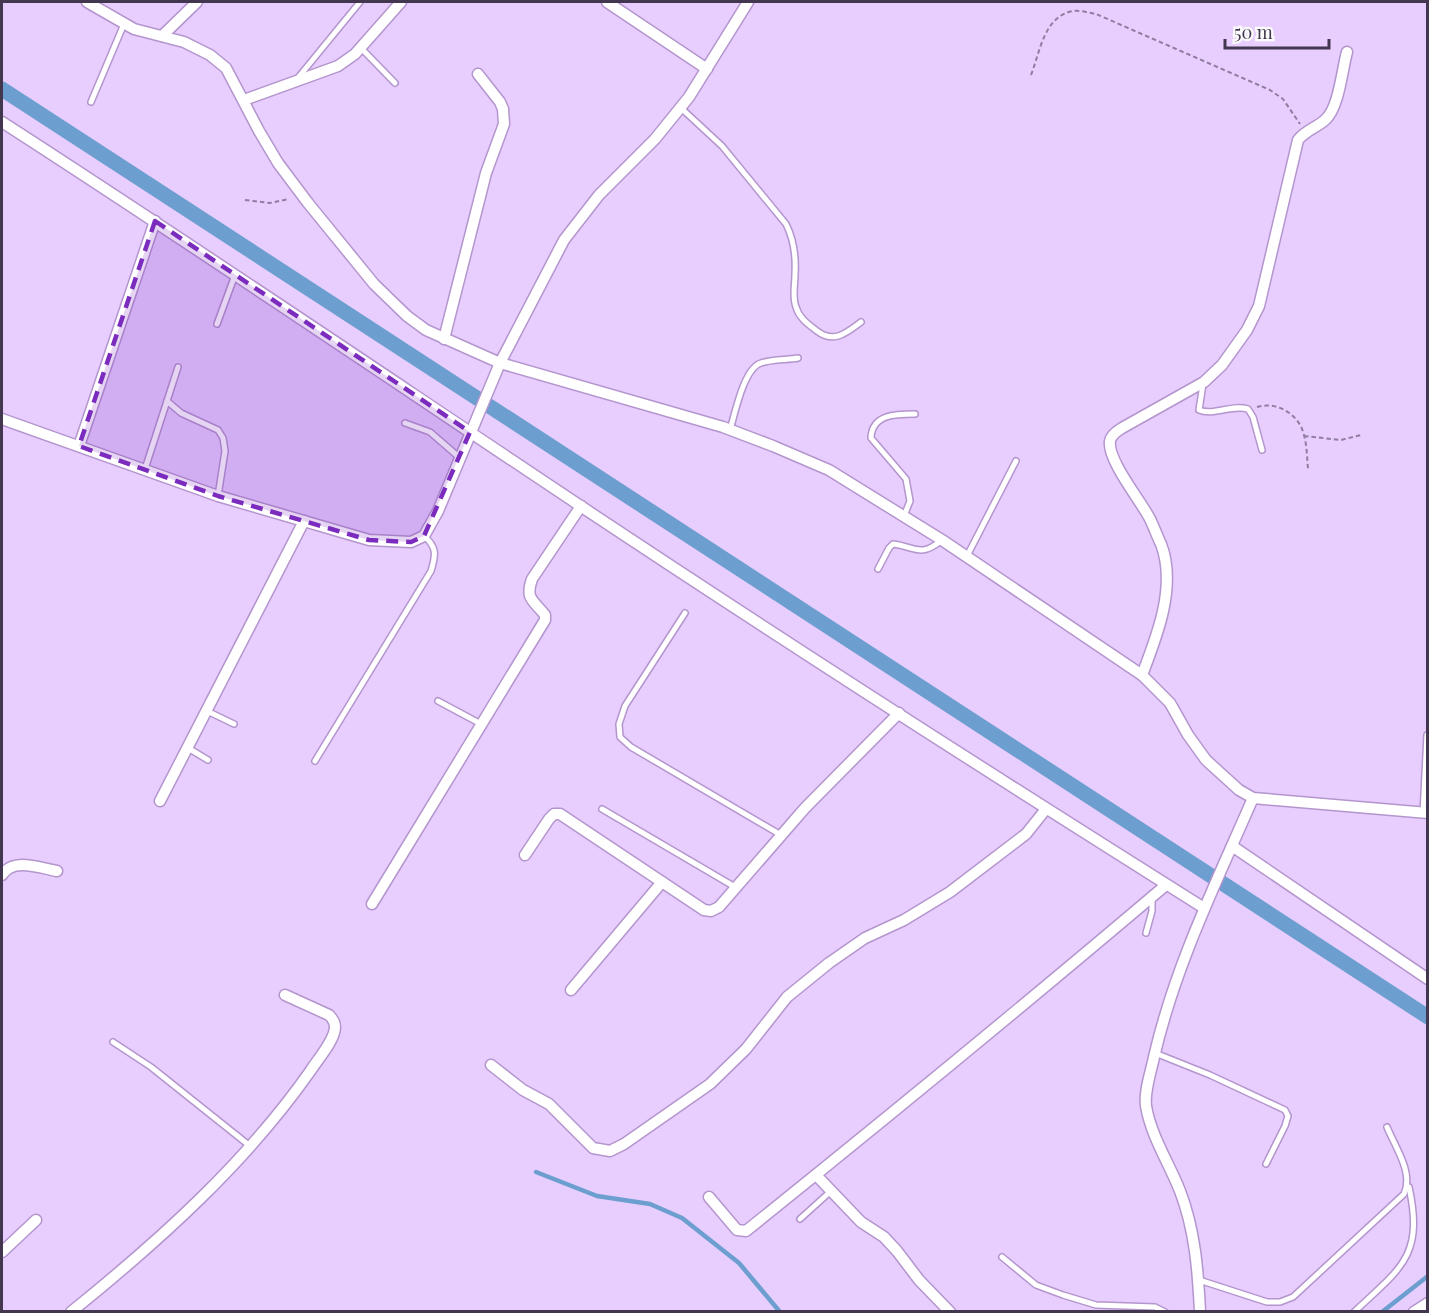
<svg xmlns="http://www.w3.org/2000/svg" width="1429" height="1313" viewBox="0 0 1429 1313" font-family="'Playfair Display',serif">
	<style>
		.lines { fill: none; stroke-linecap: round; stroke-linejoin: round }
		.stream { stroke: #6c9ecf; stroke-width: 4.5 }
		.canal { stroke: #6c9ecf; stroke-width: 15 }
		.lane-casing { stroke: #b495ce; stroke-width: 8 }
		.street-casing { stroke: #b495ce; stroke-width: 13 }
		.path { stroke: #907ea1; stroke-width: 2; stroke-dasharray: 4.5 3; stroke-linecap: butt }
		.lane { stroke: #fff; stroke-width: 5 }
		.street { stroke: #fff; stroke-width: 10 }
		.marked { fill: #7b2cbf; fill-opacity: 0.2; stroke: #7b2cbf; stroke-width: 4.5; stroke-dasharray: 12 8; stroke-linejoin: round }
	</style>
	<rect width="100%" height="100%" fill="#e7cefe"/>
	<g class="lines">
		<g class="stream">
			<path d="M536 1172 597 1196 650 1204 682 1218 739 1263 780 1312"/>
			<path d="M1382 1312 1428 1276"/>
		</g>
		<path class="canal" d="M2 89 1428 1017"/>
		<g class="lane-casing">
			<g id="lane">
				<path d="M361 48 395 83"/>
				<path d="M297 79 360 2"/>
				<path d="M91 102 124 24"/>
				<path d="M681 108 722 146 786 224C794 240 796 257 795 274 795 285 792 297 796 307 799 318 808 324 817 331 834 344 846 333 861 322"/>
				<path d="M217 324 235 275"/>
				<path d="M1203 384 1199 410C1214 416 1232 404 1248 409L1253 417 1262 450"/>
				<path d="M167 401 181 413 218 430 223 438 225 451 218 496"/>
				<path d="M405 423 430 432 460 458"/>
				<path d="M730 430C735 413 744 368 761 363 772 359 787 360 798 358"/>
				<path d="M145 469 178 367"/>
				<path d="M904 516 910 501 906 479 871 438C872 414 896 414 915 414"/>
				<path d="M967 556 1016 461"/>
				<path d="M878 569 889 548 893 544C916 547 920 558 942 540"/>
				<path d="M685 613 625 706 619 724 620 737 631 747 781 835"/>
				<path d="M438 701 481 724"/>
				<path d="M207 711 234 724"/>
				<path d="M188 748 208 760"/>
				<path d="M315 761 431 571C436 555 437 547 424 536"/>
				<path d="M602 809 735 887"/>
				<path d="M1423 813 1427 735"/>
				<path d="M1146 933 1152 911V899"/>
				<path d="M113 1042 151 1067 250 1146"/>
				<path d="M1155 1053 1210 1075 1285 1110 1288 1116 1285 1126 1266 1164"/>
				<path d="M800 1219 831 1191"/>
				<path d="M1002 1257 1036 1285 1063 1295 1096 1305 1155 1307 1165 1312"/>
				<path d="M1199 1280 1267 1302H1280L1293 1297 1404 1194C1414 1173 1395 1147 1387 1127"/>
				<path d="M1354 1312C1401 1268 1424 1256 1409 1187"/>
			</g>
		</g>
		<g class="street-casing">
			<g id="street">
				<path d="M87 2 134 29 184 42 210 55 226 68 259 131 278 163 308 203 374 284 407 316 426 330 500 363 723 427 773 446 829 470 942 540 1142 675 1170 703 1188 735 1206 760 1239 790 1253 798 1428 813"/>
				<path d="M607 2 707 69"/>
				<path d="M162 36 197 2"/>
				<path d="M244 100 338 66 355 54 401 2"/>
				<path d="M2 122C196 247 387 377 579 505 785 642 994 776 1204 908"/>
				<path d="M444 339 486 173 504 124 503 109 500 102 478 74"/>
				<path d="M2 419 218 496 369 540 411 542 424 536 438 511 500 363 564 240 599 195 655 139 689 97 748 2"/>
				<path d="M79 446 155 221"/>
				<path d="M1142 675C1157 636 1177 586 1161 544 1157 536 1154 527 1150 519 1141 501 1107 460 1110 441 1111 435 1117 431 1122 428L1204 382 1222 365 1247 330 1259 306 1298 140C1306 130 1316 128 1325 120 1339 108 1342 70 1347 52"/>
				<path d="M160 801 304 521"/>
				<path d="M1232 846 1428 979"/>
				<path d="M525 855 549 819 554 814H560L704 910 711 911 719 907 805 808 899 713"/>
				<path d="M2 875C13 857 40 868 57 871"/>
				<path d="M372 904 545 620V615C533 600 525 599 532 579L581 506"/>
				<path d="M571 990 662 882"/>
				<path d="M491 1065 523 1090 549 1104 593 1148 610 1151 624 1144 710 1084 746 1049 787 997 829 963 865 938 904 920 950 892 1026 834 1046 809"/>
				<path d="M816 1175 861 1222 884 1237 897 1251 919 1280 950 1312"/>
				<path d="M709 1197 737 1230 746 1231C888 1117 1028 1002 1166 885"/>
				<path d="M2 1252 36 1220"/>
				<path d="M71 1312C159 1241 246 1163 311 1070 318 1059 335 1040 335 1027 335 1022 332 1018 329 1015L285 995"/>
				<path d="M1200 1312C1198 1270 1195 1230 1180 1191 1169 1163 1151 1136 1146 1106 1144 1091 1151 1072 1154 1057 1175 966 1216 883 1253 798"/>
				<path d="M1414 1312 1428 1303"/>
			</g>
		</g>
		<g class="path">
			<path d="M1031 75C1040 52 1044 16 1073 11 1080 10 1089 13 1096 14L1270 90 1283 99 1300 124"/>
			<path d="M245 200 270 203 289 199"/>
			<path d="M1257 407C1277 401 1299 414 1304 435 1307 446 1307 458 1308 469"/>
			<path d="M1304 436 1341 440 1361 435"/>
		</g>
		<use href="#lane" class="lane"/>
		<use href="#street" class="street"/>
	</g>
	<path class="marked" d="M155 221 470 432 424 536 411 542 369 540 218 496 79 446Z"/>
	<rect width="1429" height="1313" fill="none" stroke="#43374f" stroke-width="6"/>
	<path d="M1225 39v9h104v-9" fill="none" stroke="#43374f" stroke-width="3"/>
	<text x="1234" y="39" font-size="18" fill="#43374f" stroke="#fbfbfb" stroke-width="4.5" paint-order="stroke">50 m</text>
</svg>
